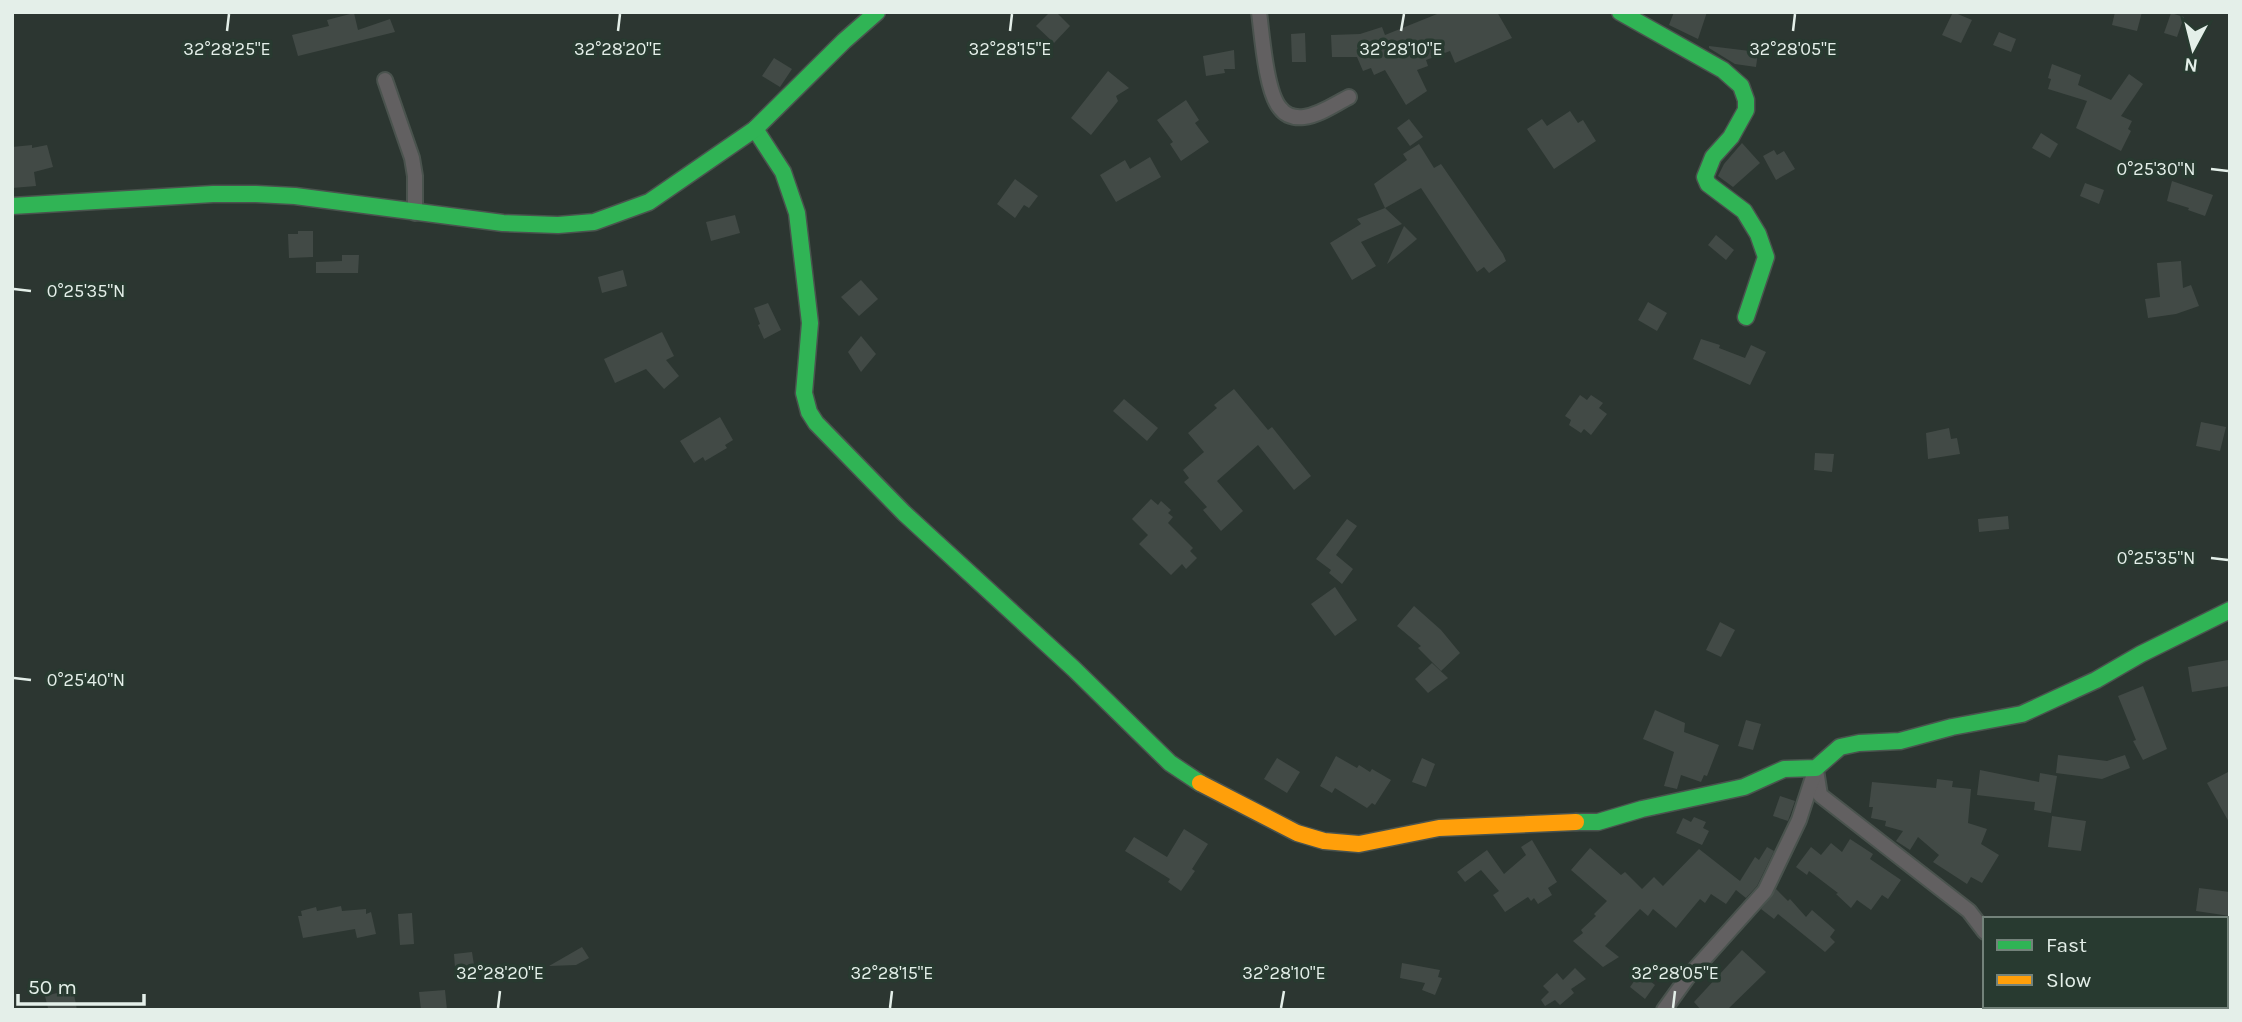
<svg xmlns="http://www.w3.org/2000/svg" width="2242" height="1022" viewBox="0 0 2242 1022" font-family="Karla,sans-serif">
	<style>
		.building { fill: #424a46 }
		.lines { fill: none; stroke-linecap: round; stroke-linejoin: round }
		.street-casing { stroke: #4a534e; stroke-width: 18 }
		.fast-casing { stroke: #4a534e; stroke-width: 19 }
		.slow-casing { stroke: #4a534e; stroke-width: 19 }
		.street { stroke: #626061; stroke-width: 14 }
		.fast { stroke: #30b455; stroke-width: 16 }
		.slow { stroke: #ff9f0a; stroke-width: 16 }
		.ticks { fill: none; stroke: #e4efe9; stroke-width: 2.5 }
		.ticks-label { font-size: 18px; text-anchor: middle; fill: #e4efe9; stroke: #283a30; stroke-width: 7; stroke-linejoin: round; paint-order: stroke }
	</style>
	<rect width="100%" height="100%" fill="#2c3631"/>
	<g class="building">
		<path d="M1050 12H1056L1070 26 1054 43 1036 26Z"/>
		<path d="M1442 12H1497L1512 38 1455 63 1450 51 1426 60 1428 66 1417 70 1427 91 1406 105 1385 70 1374 75 1371 68 1363 71 1357 57H1332L1331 35 1360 34 1382 27 1385 35Z"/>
		<path d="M1674 12H1707L1698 39 1669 25Z"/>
		<path d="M1953 12 1972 20 1961 43 1942 35Z"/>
		<path d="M2115 12H2142L2137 31 2112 25Z"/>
		<path d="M354 13 358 30 390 19 395 32 298 56 292 35 329 26 327 20Z"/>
		<path d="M2171 13 2184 17 2177 37 2164 33Z"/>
		<path d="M1999 32 2016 39 2011 52 1993 45Z"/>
		<path d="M1305 33 1306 62H1292L1291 34Z"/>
		<path d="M1709 46 1758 52 1756 67 1735 64 1709 48Z"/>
		<path d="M1234 50 1235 69H1224L1225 73 1206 76 1203 56Z"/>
		<path d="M774 58 792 69 780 87 762 76Z"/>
		<path d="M2052 64 2081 75 2078 85 2111 100 2129 74 2143 84 2121 116 2132 121 2128 129 2131 131 2121 151 2076 128 2087 101 2048 89 2051 79 2048 78Z"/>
		<path d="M1108 71 1129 88 1116 96 1118 101 1091 135 1071 118Z"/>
		<path d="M1186 100 1199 120 1195 123 1209 142 1181 161 1170 144 1173 142 1157 120Z"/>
		<path d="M1570 111 1578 123 1583 120 1596 141 1554 169 1527 129 1542 119 1547 126Z"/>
		<path d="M1409 119 1423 137 1410 146 1397 128Z"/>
		<path d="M2041 133 2058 144 2050 158 2032 148Z"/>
		<path d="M1742 143 1760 163 1733 187 1718 176 1724 164Z"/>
		<path d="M1419 144 1434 168 1441 164 1503 254 1506 261 1489 273 1484 267 1477 272 1421 188 1385 208 1374 184 1407 160 1403 154Z"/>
		<path d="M32 145V148L47 145 53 167 34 172 36 186 12 188V147Z"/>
		<path d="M1774 150 1777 155 1784 151 1795 169 1776 180 1763 156Z"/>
		<path d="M1150 157 1161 177 1116 202 1100 175 1125 160 1130 169Z"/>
		<path d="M1015 179 1038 196 1029 208 1024 205 1015 218 997 204Z"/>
		<path d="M2172 181 2213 195 2205 216 2188 210 2189 208 2167 201Z"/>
		<path d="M2085 183 2104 190 2099 204 2080 196Z"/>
		<path d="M1385 208 1402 224 1361 242 1376 266 1352 280 1330 243 1361 224 1357 219Z"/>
		<path d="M735 215 740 233 711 241 706 222Z"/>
		<path d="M1404 226 1417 239 1387 264 1398 239Z"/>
		<path d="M298 231H313V257L289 258 288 234H298Z"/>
		<path d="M1716 235 1734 250 1726 260 1708 245Z"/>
		<path d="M342 255H359L358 273H316V262L342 261Z"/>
		<path d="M2181 261 2183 288 2191 285 2199 306 2176 314 2148 318 2145 299 2160 297 2157 263Z"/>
		<path d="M623 270 627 286 602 293 598 277Z"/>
		<path d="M861 280 878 299 859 316 841 297Z"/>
		<path d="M1648 302 1667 313 1657 331 1638 320Z"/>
		<path d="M768 303 781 330 764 339 758 325 760 324 754 308Z"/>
		<path d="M662 332 674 356 666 360 679 376 664 389 646 369 615 383 604 359Z"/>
		<path d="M861 336 876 354 861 372 848 352Z"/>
		<path d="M1701 339 1720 345 1719 348 1745 358 1751 345 1766 352 1750 385 1693 359Z"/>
		<path d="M1234 389 1268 430 1272 427 1311 476 1294 490 1258 445 1217 481 1243 511 1221 531 1203 510 1207 507 1184 482 1189 478 1183 470 1204 452 1188 433 1217 408 1214 405Z"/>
		<path d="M1580 395 1587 400 1591 395 1603 403 1599 408 1607 414 1591 435 1584 429 1581 433 1569 425 1571 420 1565 416Z"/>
		<path d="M1124 399 1158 428 1147 441 1113 411Z"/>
		<path d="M720 417 733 440 725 445 727 448 705 461 703 457 694 463 680 441Z"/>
		<path d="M2201 422 2226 427 2220 451 2196 446Z"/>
		<path d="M1949 428 1951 439 1957 438 1960 454 1928 459 1926 433Z"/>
		<path d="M1815 453 1834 454 1832 472 1814 470Z"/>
		<path d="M1151 499 1158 505 1161 501 1171 510 1168 513 1173 517 1168 523 1193 548 1190 551 1197 558 1186 569 1182 564 1171 575 1139 544 1148 535 1132 519Z"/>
		<path d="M2008 516 2009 529 1979 532 1978 519Z"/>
		<path d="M1347 519 1357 526 1336 555 1353 569 1342 584 1329 573 1331 570 1316 559Z"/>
		<path d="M1335 587 1357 620 1335 636 1311 604Z"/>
		<path d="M1414 606 1441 630 1460 653 1441 671 1418 648 1421 646 1397 626Z"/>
		<path d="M1720 622 1735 630 1721 657 1706 650Z"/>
		<path d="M2228 660 2230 686 2192 692 2188 667Z"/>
		<path d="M1432 663 1448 678 1428 693 1415 679Z"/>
		<path d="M2143 686 2167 749 2143 760 2133 741 2136 740 2118 696Z"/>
		<path d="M1655 710 1685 723 1684 732 1719 745 1707 776 1704 775 1701 782 1681 775 1677 789 1664 786 1674 752 1643 739Z"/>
		<path d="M1746 720 1761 724 1753 750 1738 746Z"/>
		<path d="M2058 755 2107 761 2125 755 2130 768 2102 779 2056 773Z"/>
		<path d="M1336 756 1357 768 1359 765 1370 772 1372 769 1391 780 1375 805 1372 803 1367 808 1335 788 1332 793 1320 786Z"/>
		<path d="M1277 758 1300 772 1287 793 1264 779Z"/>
		<path d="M1422 758 1435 764 1426 787 1412 782Z"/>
		<path d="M1980 770 2039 782 2040 773 2057 776 2051 813 2034 810 2035 802 1977 795Z"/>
		<path d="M2230 771V824L2207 783Z"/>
		<path d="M1937 779 1953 781 1952 787 1971 789 1968 823 1987 829 1981 844 1999 855 1982 883 1971 877 1967 884 1933 862 1939 855 1918 837 1910 850 1896 841 1903 831 1885 826 1886 821 1871 818 1873 807H1869L1872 782 1936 788Z"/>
		<path d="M1780 796 1795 801 1788 821 1773 816Z"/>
		<path d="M2052 816 2086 821 2081 851 2048 847Z"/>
		<path d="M1694 817 1706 822 1703 828 1709 831 1702 845 1676 833 1683 818 1691 822Z"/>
		<path d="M1184 829 1208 844 1192 869 1195 871 1181 891 1168 882 1170 879 1125 851 1134 837 1167 857Z"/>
		<path d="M1850 839 1873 854 1870 859 1901 880 1888 899 1882 895 1871 910 1857 900 1851 908 1836 894 1838 893 1809 871 1807 875 1796 867 1811 847 1821 855 1831 843 1842 852Z"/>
		<path d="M1532 840 1557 882 1548 888 1552 895 1538 904 1534 898 1531 901 1528 897 1505 912 1493 895 1499 891 1481 870 1465 882 1457 872 1487 850 1504 874 1526 855 1521 847Z"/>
		<path d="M1767 847 1774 851 1757 886 1746 898 1736 890 1726 904 1711 894 1705 903 1700 899 1676 928 1653 909 1648 916 1640 909 1605 946 1619 957 1603 967 1573 941 1583 933 1581 930 1596 916 1594 914 1607 901 1571 870 1590 848 1621 875 1625 872 1642 889 1654 877 1663 886 1699 849 1740 881 1755 857 1759 860Z"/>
		<path d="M2199 888 2230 892V916L2196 911Z"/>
		<path d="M1776 889 1788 901 1790 899 1806 917 1812 910 1835 930 1830 937 1835 942 1825 952 1778 914 1774 919 1761 909Z"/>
		<path d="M341 906 342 911 366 909V914L371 912 376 934 357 938 355 929 303 938 298 916H302L301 911 316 907 317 911Z"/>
		<path d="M412 913 414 944 400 945 398 914Z"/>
		<path d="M582 947 589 958 576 965 549 966Z"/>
		<path d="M1742 950 1766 972 1727 1010H1701L1694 1002Z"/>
		<path d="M472 952 474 965 455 968 454 954Z"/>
		<path d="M1402 963 1440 970 1438 977 1442 978 1435 995 1422 990 1425 983 1400 978Z"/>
		<path d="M1575 968 1586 979 1571 989 1574 993 1560 1005 1555 1000 1545 1006 1541 1000 1549 992 1543 986 1557 973 1563 980Z"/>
		<path d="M1640 973 1655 985 1645 999 1630 987Z"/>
		<path d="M73 989 77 1010 48 1008 45 996Z"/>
		<path d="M445 990 447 1010H421L419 992Z"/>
	</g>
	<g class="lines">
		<g class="street-casing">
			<g id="street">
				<path d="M1259 12C1262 35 1266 92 1280 108 1286 116 1295 118 1304 117 1320 115 1335 104 1349 97"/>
				<path d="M385 80 412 158 415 176V213"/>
				<path d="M1816 770 1820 795 1969 911 1985 932"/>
				<path d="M1664 1010 1687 978 1765 891 1799 820 1816 768"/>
			</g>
		</g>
		<g class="fast-casing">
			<g id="fast">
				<path d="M1620 12 1723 70 1741 86 1746 100V110L1731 137 1713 157 1705 177 1708 184 1744 211 1758 234 1766 257 1746 317"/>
				<path d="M755 129 783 172 797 213 810 323 804 393 809 412 816 423 904 513 1074 669 1170 763 1200 783"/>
				<path d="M12 206 213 194H256L295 196 503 223 558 225 594 222 649 202 755 129 844 41 877 12"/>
				<path d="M1576 822H1598L1642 809 1744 787 1784 769 1816 768 1840 747 1859 743 1900 741 1952 727 2022 714 2096 680 2141 654 2230 610"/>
			</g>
		</g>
		<g class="slow-casing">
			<path id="slow" d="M1200 783 1297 833 1324 841 1359 844 1439 828 1576 822"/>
		</g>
		<use href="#street" class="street"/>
		<use href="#fast" class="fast"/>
		<use href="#slow" class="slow"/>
	</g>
	<path class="ticks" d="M227 31 229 14M618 31 620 14M1010 31 1012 14M1401 31 1404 14M1793 31 1795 14M2211 169 2228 171M14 289 31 291M2211 558 2228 560M14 678 31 680M498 1008 500 991M890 1008 892 991M1281 1008 1284 991M1673 1008 1675 991"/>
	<g class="ticks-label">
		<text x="227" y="55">32°28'25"E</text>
		<text x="618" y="55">32°28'20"E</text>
		<text x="1010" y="55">32°28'15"E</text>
		<text x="1401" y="55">32°28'10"E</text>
		<text x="1793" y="55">32°28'05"E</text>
		<text x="2156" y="175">0°25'30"N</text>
		<text x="86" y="297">0°25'35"N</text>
		<text x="2156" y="564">0°25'35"N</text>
		<text x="86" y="686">0°25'40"N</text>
		<text x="500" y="979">32°28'20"E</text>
		<text x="892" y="979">32°28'15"E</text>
		<text x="1284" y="979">32°28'10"E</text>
		<text x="1675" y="979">32°28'05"E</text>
	</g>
	<rect width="2242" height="1022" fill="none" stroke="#e4efe9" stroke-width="28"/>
	<rect x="1983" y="917" width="245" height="91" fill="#283a30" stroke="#73827a" stroke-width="2"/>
	<rect x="1997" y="940" width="35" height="10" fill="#30b455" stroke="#73827a" stroke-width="2"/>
	<text x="2046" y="952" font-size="21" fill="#e4efe9">Fast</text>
	<rect x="1997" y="975" width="35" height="10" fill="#ff9f0a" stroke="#73827a" stroke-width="2"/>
	<text x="2046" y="987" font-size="21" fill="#e4efe9">Slow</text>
	<g transform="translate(2193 49) rotate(187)" stroke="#283a30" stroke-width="5" paint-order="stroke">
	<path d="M0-5L12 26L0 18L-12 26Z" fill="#e4efe9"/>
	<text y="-10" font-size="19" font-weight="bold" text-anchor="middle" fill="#e4efe9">N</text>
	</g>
	<path d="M18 994v10h126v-10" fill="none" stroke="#e4efe9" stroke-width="3.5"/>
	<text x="28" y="994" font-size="21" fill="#e4efe9" stroke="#283a30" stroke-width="5" paint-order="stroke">50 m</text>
</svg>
